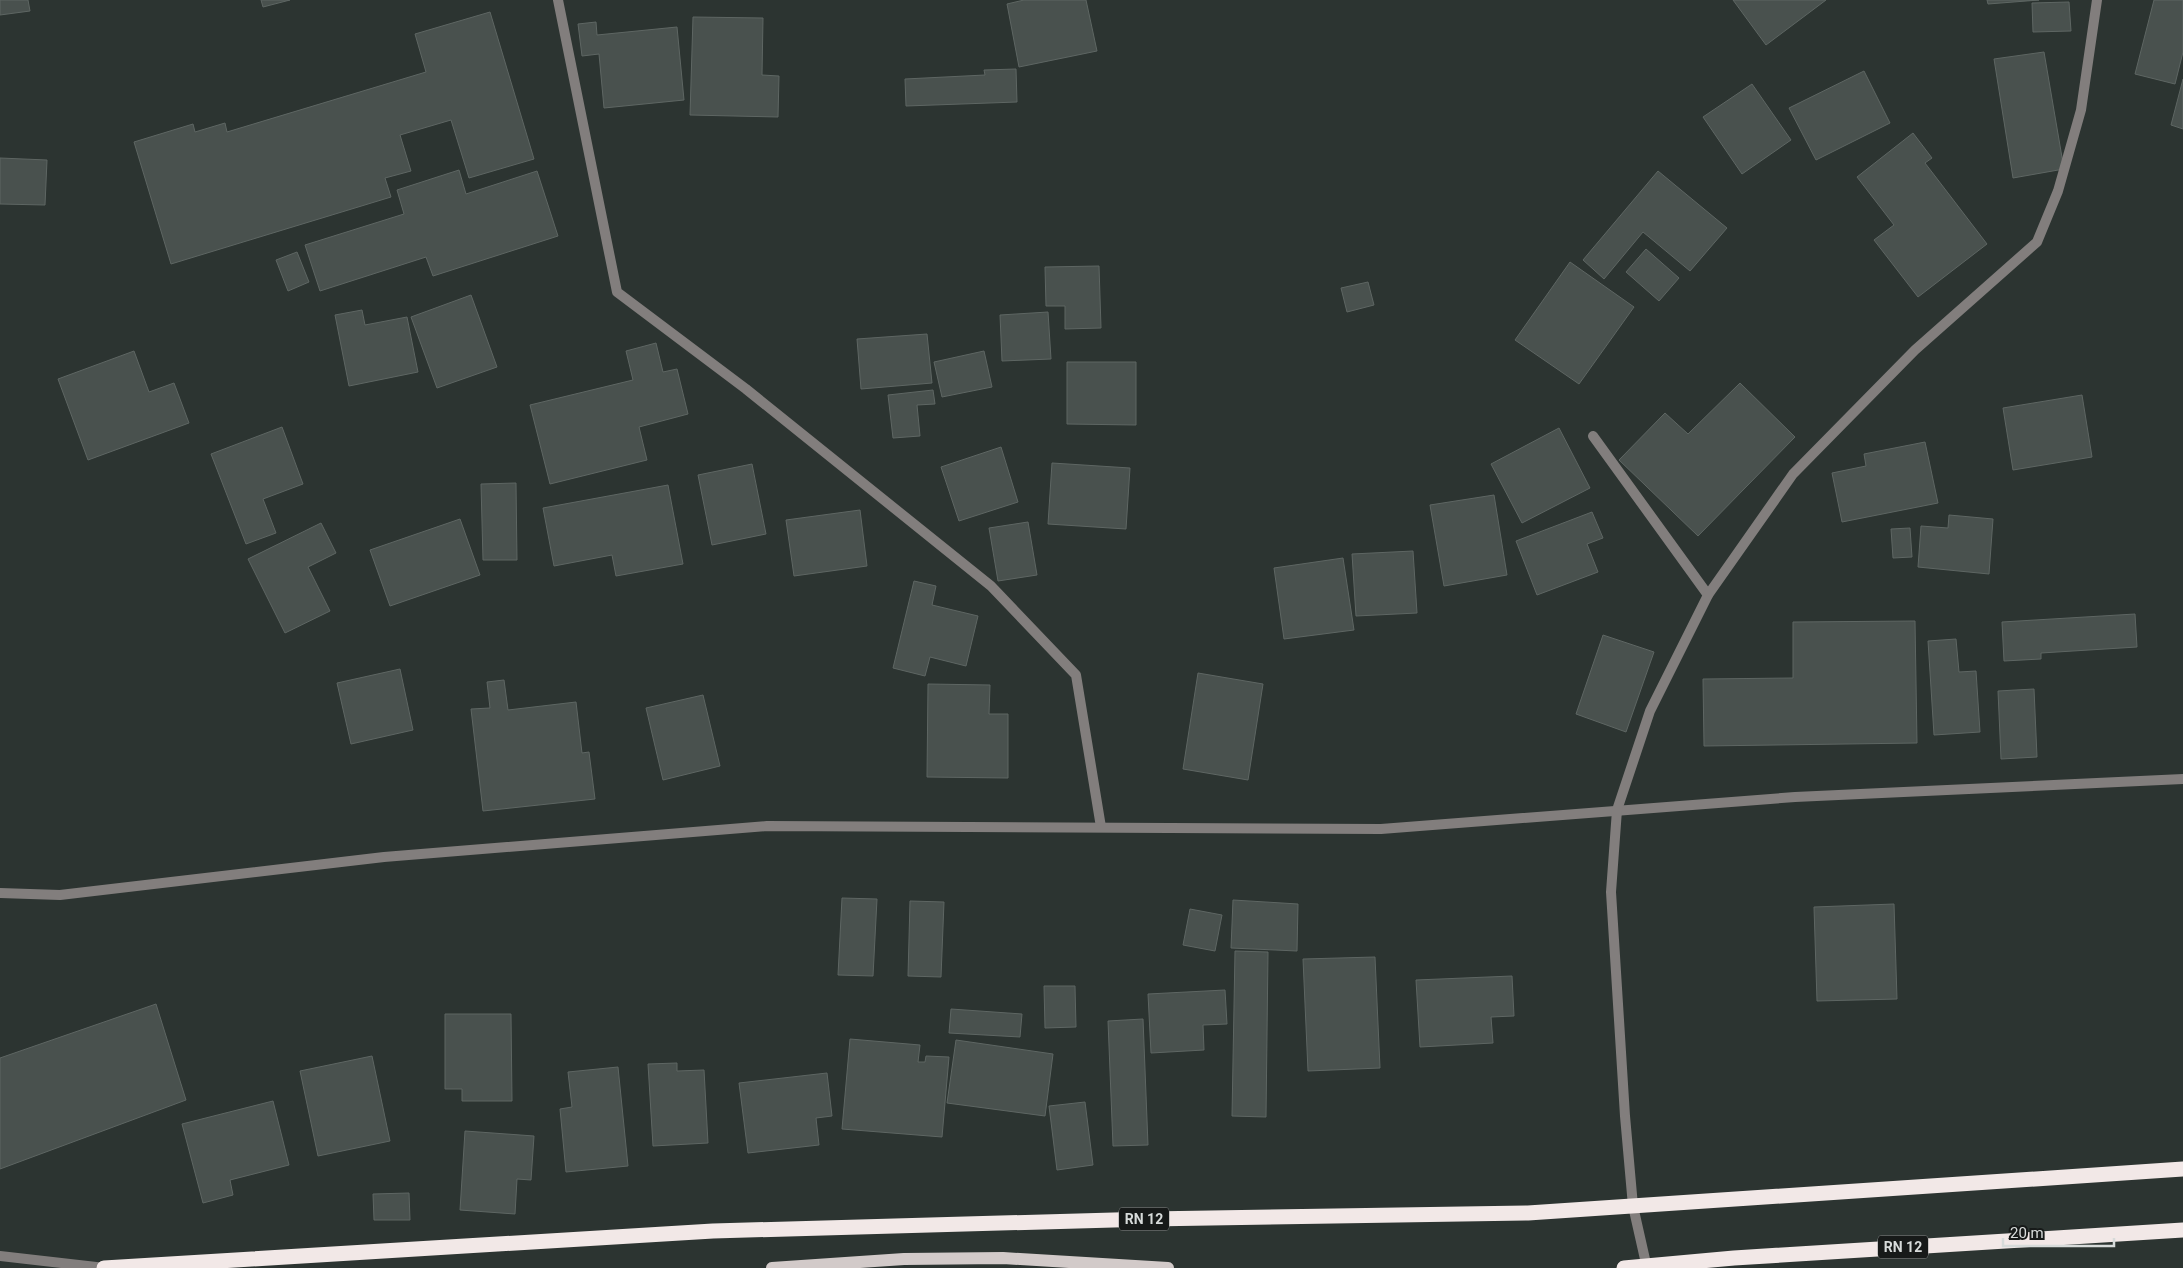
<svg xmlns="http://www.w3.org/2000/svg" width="2183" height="1268" viewBox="0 0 2183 1268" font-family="Roboto,sans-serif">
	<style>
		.building { fill: #49514e; stroke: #5e6663 }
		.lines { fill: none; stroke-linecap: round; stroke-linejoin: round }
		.street { stroke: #827e7d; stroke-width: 10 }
		.primary { stroke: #d2cac9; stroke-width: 12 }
		.highway { stroke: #f2e8e7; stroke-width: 15 }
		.labels { text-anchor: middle; stroke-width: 4; stroke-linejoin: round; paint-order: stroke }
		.shield { fill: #171a19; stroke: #9da1a0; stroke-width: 1 }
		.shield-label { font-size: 14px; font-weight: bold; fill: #d7dbda }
	</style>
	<rect width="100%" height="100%" fill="#2c3431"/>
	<g class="building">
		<path d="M0 0H28L30 11 0 15Z"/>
		<path d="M261 0H290L263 7Z"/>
		<path d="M1024 0H1086L1097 51 1019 67 1007 4Z"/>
		<path d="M1733 0H1826L1766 45Z"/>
		<path d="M1987 0H2039L1988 4Z"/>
		<path d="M2154 0H2183V52L2175 84 2135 74Z"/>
		<path d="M2069 2 2071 31 2033 32 2032 3Z"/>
		<path d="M490 12 534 159 469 178 451 120 400 135 411 171 385 178 391 197 171 264 134 142 193 124 195 132 225 123 227 132 426 72 415 34Z"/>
		<path d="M693 17 763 18 762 75 779 76 778 117 690 115Z"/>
		<path d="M596 22 597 35 677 27 684 100 604 108 599 54 582 56 578 24Z"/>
		<path d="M2044 52 2064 169 2013 178 1994 59Z"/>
		<path d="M1016 69 1017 102 906 106 905 79 985 75 984 70Z"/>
		<path d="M1864 71 1890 123 1816 160 1789 108Z"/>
		<path d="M2183 79V129L2171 125Z"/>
		<path d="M1752 84 1791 140 1742 174 1703 117Z"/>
		<path d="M1913 133 1932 158 1925 163 1987 244 1918 297 1874 240 1894 225 1857 177Z"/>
		<path d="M0 158 47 160 45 205 0 204Z"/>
		<path d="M459 170 466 194 537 171 558 236 433 276 426 257 320 291 305 245 404 214 397 190Z"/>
		<path d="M1658 171 1727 228 1690 271 1643 232 1604 279 1583 260Z"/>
		<path d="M1646 249 1679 278 1659 301 1626 272Z"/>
		<path d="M297 252 309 282 288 291 276 260Z"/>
		<path d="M1570 262 1634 307 1579 384 1515 340Z"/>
		<path d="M1099 266 1101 328 1065 329V306H1046L1045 267Z"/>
		<path d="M1368 282 1374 305 1347 312 1341 288Z"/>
		<path d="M471 295 497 367 437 388 411 317Z"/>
		<path d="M362 310 365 325 407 317 418 372 349 386 335 315Z"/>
		<path d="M1048 312 1051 359 1002 361 1000 315Z"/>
		<path d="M927 334 932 383 861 389 857 339Z"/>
		<path d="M656 343 663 372 677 369 688 414 639 427 647 460 550 484 530 405 633 380 626 351Z"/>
		<path d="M134 351 149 392 174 383 189 423 88 460 58 379Z"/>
		<path d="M984 351 992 387 942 397 934 362Z"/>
		<path d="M1067 362H1136V425L1067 424Z"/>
		<path d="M1740 383 1795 437 1698 536 1619 460 1665 413 1688 434Z"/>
		<path d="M933 390 935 404 917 405 920 436 893 438 888 395Z"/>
		<path d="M2082 395 2092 457 2013 470 2003 408Z"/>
		<path d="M282 427 303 484 263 499 276 533 246 544 211 454Z"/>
		<path d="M1559 428 1590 488 1522 523 1491 464Z"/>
		<path d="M1925 442 1938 503 1842 522 1832 473 1866 466 1864 454Z"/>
		<path d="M1001 447 1018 502 959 521 941 467Z"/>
		<path d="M1052 463 1130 468 1126 529 1048 524Z"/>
		<path d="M752 464 766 534 712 545 698 475Z"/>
		<path d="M516 483 517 560H483L481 484Z"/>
		<path d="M668 485 683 564 616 576 612 555 554 566 543 508Z"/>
		<path d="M1494 495 1507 575 1444 586 1430 505Z"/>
		<path d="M860 510 867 566 794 576 786 520Z"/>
		<path d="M1592 512 1603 538 1587 544 1598 572 1537 595 1516 541Z"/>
		<path d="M1949 515 1993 519 1989 574 1918 567 1921 526 1948 528Z"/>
		<path d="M460 519 480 575 390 606 370 550Z"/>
		<path d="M1028 522 1037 575 998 581 989 528Z"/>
		<path d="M321 523 336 553 308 567 330 611 285 633 248 559Z"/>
		<path d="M1910 528 1912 557 1893 558 1891 529Z"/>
		<path d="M1413 551 1417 613 1356 616 1352 554Z"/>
		<path d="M1343 558 1354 630 1284 639 1274 568Z"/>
		<path d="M914 581 936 586 932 605 978 616 966 666 930 657 925 676 893 668Z"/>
		<path d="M2135 614 2137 647 2041 653V659L2004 661 2002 622Z"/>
		<path d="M1915 621 1917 743 1704 746 1703 679 1793 678V622Z"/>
		<path d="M1603 635 1654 652 1626 732 1576 714Z"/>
		<path d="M1956 639 1959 672 1976 671 1980 732 1934 735 1928 641Z"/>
		<path d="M400 669 413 730 351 744 337 683Z"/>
		<path d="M1198 673 1263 684 1248 780 1183 769Z"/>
		<path d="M504 680 508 710 576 702 582 753 589 752 595 799 483 811 471 709 490 708 487 682Z"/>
		<path d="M928 684 990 685 989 714H1008V778L927 777Z"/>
		<path d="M2034 689 2037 757 2001 759 1998 691Z"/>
		<path d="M703 695 720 766 663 780 646 708Z"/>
		<path d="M842 898 877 899 873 976 838 975Z"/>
		<path d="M1233 900 1298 904 1297 951 1231 948Z"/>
		<path d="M910 901 944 902 941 977 908 976Z"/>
		<path d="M1894 904 1897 999 1817 1001 1814 907Z"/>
		<path d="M1190 909 1222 915 1215 951 1183 945Z"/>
		<path d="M1235 951 1268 952 1266 1117 1232 1116Z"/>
		<path d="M1375 957 1380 1068 1308 1071 1303 959Z"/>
		<path d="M1512 976 1514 1016 1491 1017 1493 1043 1420 1047 1416 980Z"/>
		<path d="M1044 986H1075L1076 1027 1045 1028Z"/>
		<path d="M1225 990 1227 1024 1203 1025 1204 1050 1151 1053 1148 994Z"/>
		<path d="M156 1004 186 1100 0 1169V1058Z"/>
		<path d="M951 1009 1022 1014 1020 1037 949 1033Z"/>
		<path d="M445 1014H511L512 1101H462V1089H445Z"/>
		<path d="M1143 1019 1148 1145 1113 1146 1108 1021Z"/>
		<path d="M850 1039 920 1045 918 1062H925L926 1056 949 1057 942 1137 842 1129Z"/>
		<path d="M956 1040 1053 1054 1045 1116 947 1103Z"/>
		<path d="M372 1056 390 1141 318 1156 300 1071Z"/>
		<path d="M677 1063V1071L704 1070 708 1143 653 1146 648 1064Z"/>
		<path d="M618 1067 628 1166 566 1172 560 1109 572 1107 568 1072Z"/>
		<path d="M827 1073 832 1116 816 1118 819 1145 748 1153 739 1083Z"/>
		<path d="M273 1101 289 1165 230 1180 233 1195 203 1203 182 1124Z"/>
		<path d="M1085 1102 1093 1165 1057 1170 1049 1106Z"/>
		<path d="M465 1131 534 1136 531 1180 517 1179 515 1214 460 1210Z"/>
		<path d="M409 1193 410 1220H374L373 1194Z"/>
	</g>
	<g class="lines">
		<g class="street">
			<path d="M558 0 617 292 746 389 991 586 1076 675 1101 827"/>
			<path d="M1593 436 1708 595"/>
			<path d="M0 893 60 895 384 857 767 826 1381 829 1795 797 2183 779"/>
			<path d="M0 1256 105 1268"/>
			<path d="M1647 1268 1633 1206 1625 1116 1611 892 1617 810 1650 711 1708 595 1793 474 1915 350 2037 242 2058 191 2081 110 2097 0"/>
		</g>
		<path class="primary" d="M772 1268 904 1259 1003 1258 1168 1268"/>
		<g class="highway">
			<path d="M104 1268 713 1231 1149 1219 1528 1213 2183 1169"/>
			<path d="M1624 1268 1734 1258 2183 1230"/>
		</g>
	</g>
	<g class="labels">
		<g class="shield">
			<rect x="1119" y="1207.5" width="50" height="23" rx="4"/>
			<rect x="1878" y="1235.5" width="50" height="23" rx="4"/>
		</g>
		<g class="shield-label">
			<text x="1144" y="1224">RN 12</text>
			<text x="1903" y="1252">RN 12</text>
		</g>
	</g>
	<path d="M2003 1238v8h111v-8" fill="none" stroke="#d7dbda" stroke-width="2.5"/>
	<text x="2010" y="1238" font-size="15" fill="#d7dbda" stroke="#171a19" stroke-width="4" paint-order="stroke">20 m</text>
</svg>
